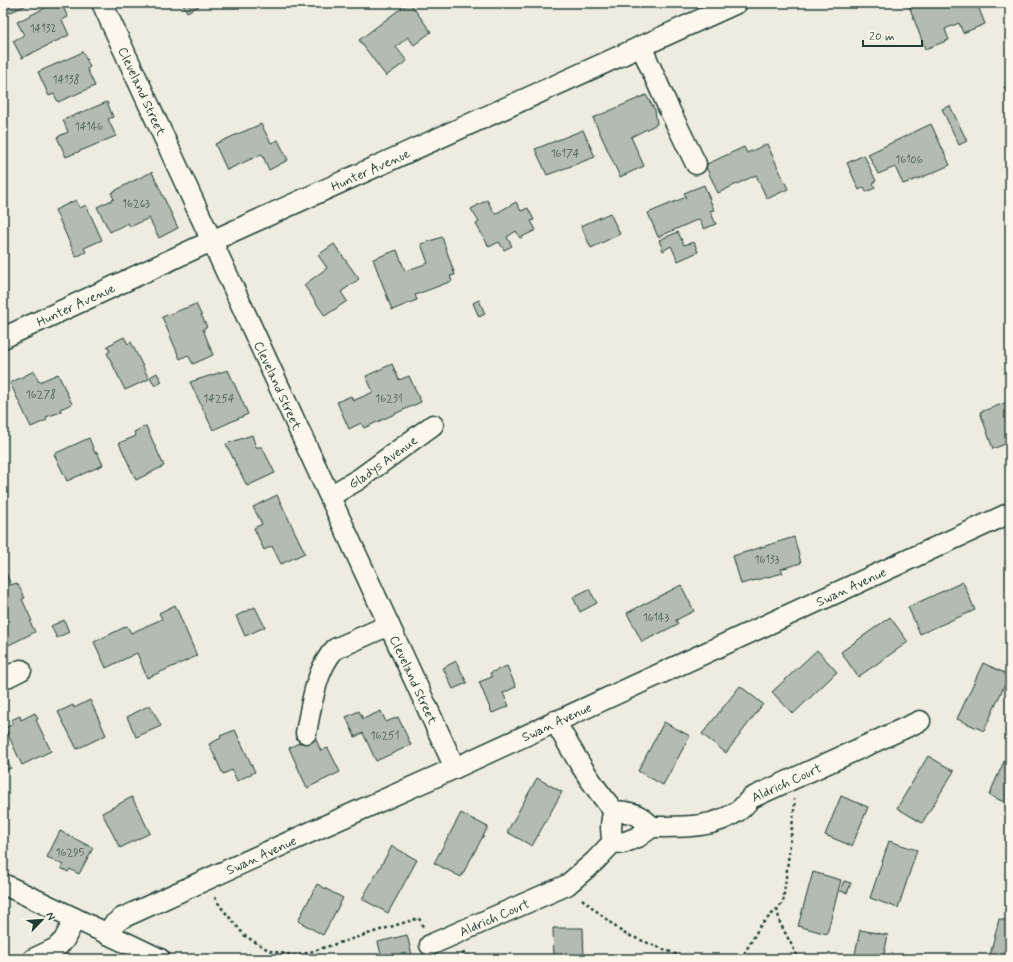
<svg xmlns="http://www.w3.org/2000/svg" width="1013" height="962" viewBox="0 0 1013 962" font-family="Mynerve,sans-serif">
	<style>
		.building { fill: #b4bbb0; stroke: #1f3d34 }
		.lines { fill: none; stroke-linecap: round; stroke-linejoin: round }
		.minor-casing { stroke: #1f3d34; stroke-width: 23 }
		.path { stroke: #1f3d34; stroke-width: 2.5; stroke-dasharray: 3 3; stroke-linecap: butt }
		.minor { stroke: #fbf7ec; stroke-width: 20 }
		.labels { text-anchor: middle; stroke-width: 3.5; stroke-linejoin: round; paint-order: stroke }
		.number-label { font-size: 11px; fill: #445c53 }
		.street-label { font-size: 13px; fill: #1f3d34; stroke: #fbf7ec }
	</style>
	<rect width="100%" height="100%" fill="#eeece1"/>
	<filter id="ink" filterUnits="userSpaceOnUse"><feTurbulence type="fractalNoise" baseFrequency=".025" numOctaves="2"/><feDisplacementMap in="SourceGraphic" scale="8" xChannelSelector="R" yChannelSelector="G"/><feConvolveMatrix kernelMatrix="1 2 1 2 8 2 1 2 1" color-interpolation-filters="sRGB"/></filter>
	<g filter="url(#ink)">
		<g class="building">
			<path d="M4 3H31L9 13Z"/>
			<path d="M55 3H61L68 17 62 20 69 35 22 58 13 41 24 35 17 22Z"/>
			<path d="M182 3H198L199 6 187 12Z"/>
			<path d="M408 3H410L431 32 414 45 408 37 396 47 407 61 386 76 359 40Z"/>
			<path d="M908 3H936V5L939 3H977L985 24 963 33 959 23 945 29 949 40 925 49Z"/>
			<path d="M83 52 90 67 87 69 95 86 58 102 54 94 49 96 38 72Z"/>
			<path d="M1010 85V102L1004 87Z"/>
			<path d="M646 95 655 110 657 124 631 137 644 166 620 177 593 118Z"/>
			<path d="M107 102 113 117 108 119 116 136 66 157 57 137 68 132 63 120Z"/>
			<path d="M950 106 967 141 959 145 942 109Z"/>
			<path d="M261 124 271 143 278 140 288 160 269 170 262 154 227 170 215 144Z"/>
			<path d="M931 124 950 165 923 177 903 184 895 167 878 174 868 154Z"/>
			<path d="M583 130 595 157 547 175 535 149Z"/>
			<path d="M767 144 788 189 767 199 756 175 718 193 705 165 744 147 747 153Z"/>
			<path d="M864 155 876 181 873 183 875 188 866 192 864 187 859 190 847 163Z"/>
			<path d="M152 172 178 228 159 238 149 218 130 227 128 223 110 232 97 207 114 199 111 193 131 182Z"/>
			<path d="M704 185 714 210 710 211 716 224 704 229 699 219 658 237 648 213 686 197 684 193Z"/>
			<path d="M76 200 80 208 86 205 102 240 84 248 86 252 76 257 55 210Z"/>
			<path d="M487 200 495 214 516 202 521 211 528 208 534 220 531 221 536 230 520 238 516 231 507 237 512 246 504 250 499 242 489 247 476 224 479 222 471 209Z"/>
			<path d="M610 213 620 234 591 248 581 226Z"/>
			<path d="M678 232 684 245 694 242 698 252 678 261 671 246 663 251 659 240Z"/>
			<path d="M442 237 455 275 450 276 452 281 415 295 417 300 392 310 373 259 397 250 405 271 428 263 421 244Z"/>
			<path d="M334 244 359 279 341 292 347 301 325 316 304 285 327 268 318 255Z"/>
			<path d="M479 300 485 314 479 317 473 303Z"/>
			<path d="M196 304 207 327 203 329 213 355 193 364 188 355 180 359 162 317Z"/>
			<path d="M124 337 128 344 131 342 149 379 125 390 107 353 110 351 107 346Z"/>
			<path d="M392 364 399 380 409 376 421 402 364 428 361 423 349 429 337 402 351 396 353 401 373 392 366 376Z"/>
			<path d="M228 370 248 414 213 430 190 382Z"/>
			<path d="M34 371 39 382 58 374 72 404 60 409 61 412 46 417 47 420 31 427 10 383Z"/>
			<path d="M157 373 162 382 155 386 150 377Z"/>
			<path d="M1005 403 1009 408 1010 407V442L993 449 980 412Z"/>
			<path d="M146 426 164 466 136 480 119 443 136 436 134 432Z"/>
			<path d="M252 435 256 447H262L275 473 247 486 226 444Z"/>
			<path d="M89 438 95 453 97 452 103 465 67 481 54 454Z"/>
			<path d="M277 495 305 553 281 564 272 546 264 550 254 528 262 524 253 507Z"/>
			<path d="M794 537 801 563 781 569 783 573 741 584 733 556Z"/>
			<path d="M6 573 11 585 17 583 25 598 22 599 32 621 30 622 35 632 3 648V575Z"/>
			<path d="M963 582 975 610 920 634 908 607Z"/>
			<path d="M681 585 694 611 676 620 678 624 642 642 627 613Z"/>
			<path d="M589 589 597 603 580 612 573 597Z"/>
			<path d="M175 605 197 656 147 678 137 653 106 668 94 642 127 626 131 633 162 619 159 613Z"/>
			<path d="M255 607 265 627 245 636 236 616Z"/>
			<path d="M890 617 908 642 858 677 841 652Z"/>
			<path d="M64 620 69 632 57 638 51 626Z"/>
			<path d="M817 650 837 672 793 714 772 692Z"/>
			<path d="M456 661 467 683 453 689 443 668Z"/>
			<path d="M983 663 1009 675 984 731 957 719Z"/>
			<path d="M507 666 516 687 503 693 509 706 492 713 479 682 492 677 490 673Z"/>
			<path d="M740 686 763 704 726 753 702 734Z"/>
			<path d="M90 700 106 735 77 749 58 712 73 705 74 708Z"/>
			<path d="M150 705 161 726 136 737 127 717Z"/>
			<path d="M359 711 363 719 381 711 386 722 398 717 411 745 376 761 363 733 355 737 346 717Z"/>
			<path d="M35 713 38 719 36 720 51 751 22 765 5 728 13 724 11 720 20 716 21 720Z"/>
			<path d="M664 722 690 736 663 785 638 771Z"/>
			<path d="M235 730 255 772 237 781 232 770 223 774 209 744 221 738 220 736Z"/>
			<path d="M314 735 321 751 328 748 340 772 307 788 289 748Z"/>
			<path d="M1010 748V805L989 795Z"/>
			<path d="M3 751 11 768 3 772Z"/>
			<path d="M928 756 954 771 922 823 897 808Z"/>
			<path d="M537 778 562 792 532 846 507 832Z"/>
			<path d="M841 796 868 807 852 846 825 835Z"/>
			<path d="M132 797 150 833 120 848 102 813Z"/>
			<path d="M461 813 488 827 461 877 434 863Z"/>
			<path d="M60 831 93 848 79 874 70 869 68 872 61 868 63 865 47 857Z"/>
			<path d="M889 841 917 850 898 908 870 898Z"/>
			<path d="M392 846 417 860 388 913 362 899Z"/>
			<path d="M813 872 841 880 827 934 798 926Z"/>
			<path d="M844 881 851 883 847 893 840 891Z"/>
			<path d="M317 884 343 898 323 935 298 921Z"/>
			<path d="M999 919 1010 921V959H989Z"/>
			<path d="M553 928H583L584 959H554Z"/>
			<path d="M860 930 888 935 883 959H854Z"/>
			<path d="M407 935 413 959H382L378 942Z"/>
		</g>
		<g class="lines">
			<g class="minor-casing">
				<g id="minor">
					<path id="s1" d="M102 3 455 768"/>
					<path d="M641 46 669 109 696 164"/>
					<path id="s2" d="M3 338 194 249 737 3"/>
					<path id="s3" d="M330 496 359 479 433 425"/>
					<path d="M3 679 21 670"/>
					<path d="M555 721C573 753 590 783 614 811 633 812 639 814 652 827L638 837 623 843 613 842C610 831 610 822 614 811"/>
					<path d="M306 733C311 707 316 668 335 649L389 625"/>
					<path id="s4" d="M652 827C681 827 712 829 738 811 743 808 747 802 751 798L920 721"/>
					<path d="M3 884 160 959"/>
					<path id="s5" d="M107 934 113 925 122 918 313 831 455 768 1010 513"/>
					<path id="s6" d="M430 945 567 885 595 861 613 842"/>
					<path d="M33 959 56 948 64 940 75 919"/>
				</g>
			</g>
			<g class="path">
				<path d="M215 897 220 906 245 936 270 951 297 956 419 918 423 927"/>
				<path d="M582 899 623 933 688 959"/>
				<path d="M777 909 780 923 799 959"/>
				<path d="M462 954 464 953 473 959"/>
				<path d="M741 959 760 926 783 903 795 802 794 799"/>
			</g>
			<use href="#minor" class="minor"/>
		</g>
	</g>
	<g class="labels">
		<g class="number-label">
			<text x="43" y="32">14132</text>
			<text x="66" y="83">14138</text>
			<text x="89" y="130">14146</text>
			<text x="565" y="157">16174</text>
			<text x="909" y="163">16106</text>
			<text x="136" y="207">16263</text>
			<text x="41" y="398">16278</text>
			<text x="219" y="402">14254</text>
			<text x="389" y="402">16231</text>
			<text x="767" y="563">16133</text>
			<text x="656" y="621">16143</text>
			<text x="385" y="739">16251</text>
			<text x="70" y="856">16295</text>
		</g>
		<g class="street-label">
			<text dy="5" stroke="none"><textPath href="#s1" startOffset="97">Cleveland Street</textPath></text>
			<text dy="5" stroke="none"><textPath href="#s2" startOffset="404">Hunter Avenue</textPath></text>
			<text dy="5" stroke="none"><textPath href="#s2" startOffset="80">Hunter Avenue</textPath></text>
			<text dy="5" stroke="none"><textPath href="#s1" startOffset="421">Cleveland Street</textPath></text>
			<text dy="5" stroke="none"><textPath href="#s3" startOffset="63">Gladys Avenue</textPath></text>
			<text dy="5" stroke="none"><textPath href="#s5" startOffset="823">Swan Avenue</textPath></text>
			<text dy="5" stroke="none"><textPath href="#s1" startOffset="745">Cleveland Street</textPath></text>
			<text dy="5" stroke="none"><textPath href="#s5" startOffset="499">Swan Avenue</textPath></text>
			<text dy="5" stroke="none"><textPath href="#s4" startOffset="146">Aldrich Court</textPath></text>
			<text dy="5" stroke="none"><textPath href="#s5" startOffset="175">Swan Avenue</textPath></text>
			<text dy="5" stroke="none"><textPath href="#s6" startOffset="70">Aldrich Court</textPath></text>
		</g>
	</g>
	<rect width="1013" height="962" fill="none" stroke="#fbf7ec" stroke-width="16"/>
	<rect x="8" y="8" width="997" height="946" fill="none" stroke="#1f3d34" stroke-width="1.5" filter="url(#ink)"/>
	<g transform="translate(42 920) rotate(65)" stroke="#fbf7ec" stroke-width="3" paint-order="stroke">
	<path d="M0-3L7 15L0 10L-7 15Z" fill="#1f3d34"/>
	<text y="-6" font-size="11" font-weight="bold" text-anchor="middle" fill="#1f3d34">N</text>
	</g>
	<path d="M863 40v6h59v-6" fill="none" stroke="#1f3d34" stroke-width="2"/>
	<text x="869" y="40" font-size="12" fill="#1f3d34" stroke="#fbf7ec" stroke-width="3" paint-order="stroke">20 m</text>
</svg>
